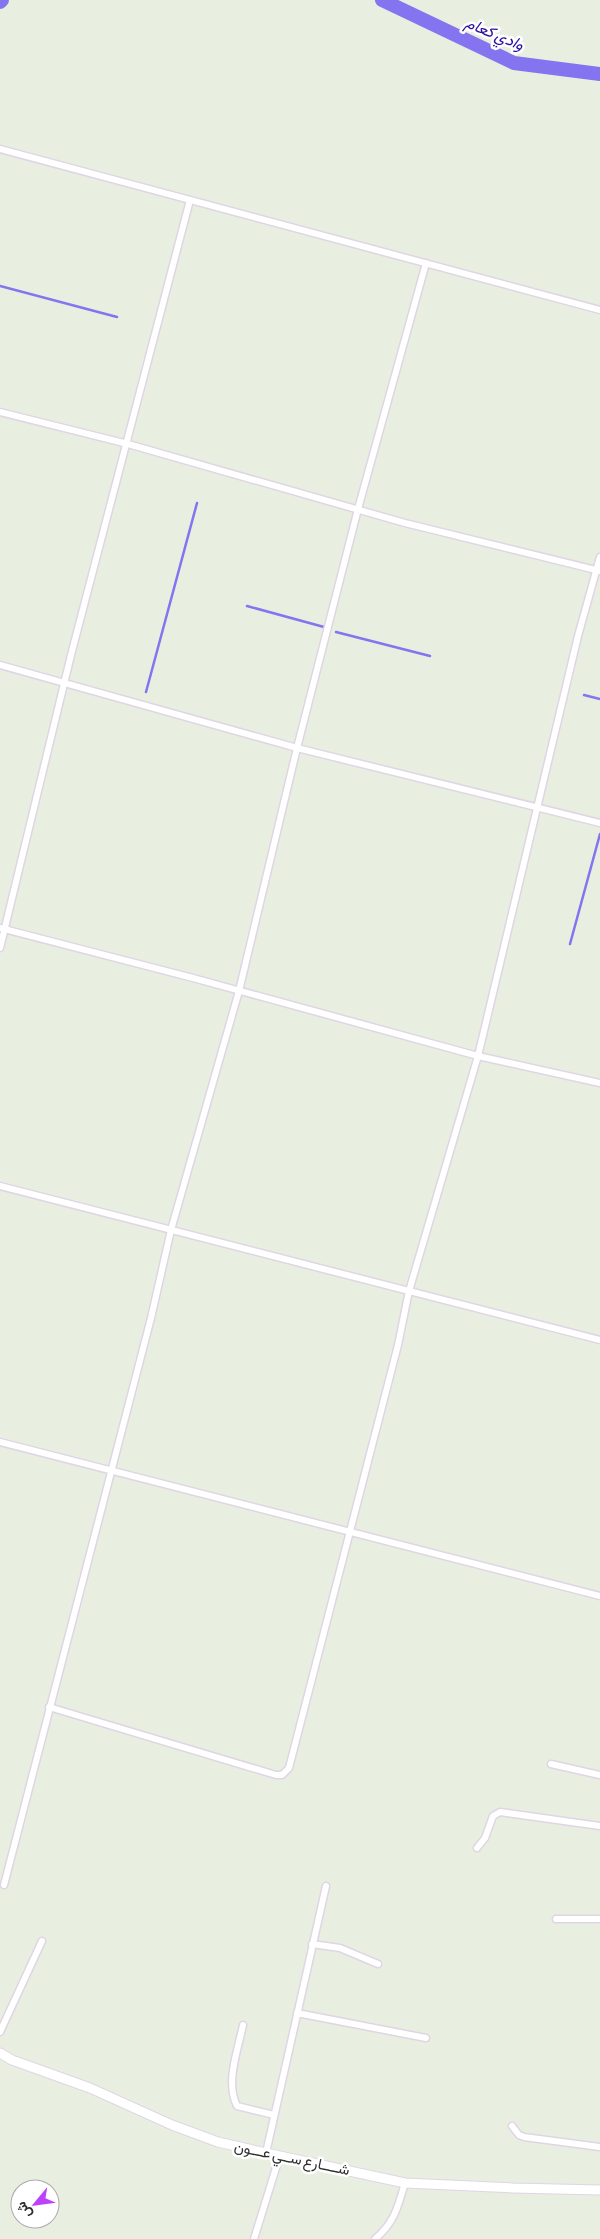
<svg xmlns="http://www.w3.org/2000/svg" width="600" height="2239" viewBox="0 0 600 2239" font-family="'Asap Condensed',Vazirmatn,sans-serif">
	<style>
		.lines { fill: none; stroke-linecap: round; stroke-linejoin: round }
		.stream { stroke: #8474ef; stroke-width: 2.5 }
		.river { stroke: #8474ef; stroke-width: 14 }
		.street-casing { stroke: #e0d5e5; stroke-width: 9 }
		.secondary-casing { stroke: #e0d5e5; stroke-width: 11 }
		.street { stroke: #fff; stroke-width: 6 }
		.secondary { stroke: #fff; stroke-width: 9 }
		.labels { text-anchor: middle; stroke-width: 5; stroke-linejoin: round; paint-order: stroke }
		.street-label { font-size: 15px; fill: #2d2d2d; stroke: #fff }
		.water-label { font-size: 16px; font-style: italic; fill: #2c0ea0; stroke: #fff }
	</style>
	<rect width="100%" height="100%" fill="#e8eee0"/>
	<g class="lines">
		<g class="stream">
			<path d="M0 286 117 317"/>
			<path d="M247 606 324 627"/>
			<path d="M336 632 430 656"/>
			<path d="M146 692 197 503"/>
			<path d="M584 695 600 699"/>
			<path d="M570 944 600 834"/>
		</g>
		<g class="river">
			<path d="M382 0 514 63 600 74"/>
			<path d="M0 2 2 0"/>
		</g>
		<g class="street-casing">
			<g id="street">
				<path d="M0 149 600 310"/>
				<path d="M0 412 128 444 405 523 600 571"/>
				<path d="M0 665 297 748 600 823"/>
				<path d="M0 928 193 978 478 1056 600 1083"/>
				<path d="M0 948 71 655 190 200"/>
				<path d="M0 1186 600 1340"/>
				<path d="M0 1442 600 1596"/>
				<path d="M49 1707 276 1775H282L289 1768 398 1345 409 1291 478 1056 578 636 600 557"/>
				<path d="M551 1764 600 1775"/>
				<path d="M477 1848 485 1838 493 1816 500 1812 600 1826"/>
				<path d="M4 1885 151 1318 171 1230 239 991 297 748 358 509 426 263"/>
				<path d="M556 1919H600"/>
				<path d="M312 1944 340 1948 378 1964"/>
				<path d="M297 2013 426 2038"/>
				<path d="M243 2025C238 2050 225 2082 237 2106L274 2115"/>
				<path d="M0 2032 42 1941"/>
				<path d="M512 2126 519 2135 524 2137 600 2147"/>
				<path d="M266 2153 326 1886"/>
				<path d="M254 2239 280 2155"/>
				<path d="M375 2239C395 2222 398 2206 405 2183"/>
			</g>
		</g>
		<g class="secondary-casing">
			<path id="secondary" d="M0 2053 12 2060 90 2088 172 2125 218 2142 266 2153 405 2183 513 2188 600 2190"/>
		</g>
		<use href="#street" class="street"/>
		<use href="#secondary" class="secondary"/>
	</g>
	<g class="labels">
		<g class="street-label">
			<text transform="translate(292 2158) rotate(12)" y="5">شــــارع ســي عـــون</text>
		</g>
		<g class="water-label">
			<text transform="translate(495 33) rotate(23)" y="6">وادي كعام</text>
		</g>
	</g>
	<g transform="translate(35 2204) rotate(241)"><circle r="24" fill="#ffffff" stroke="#ababab"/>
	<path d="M0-4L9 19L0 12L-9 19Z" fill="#be41f9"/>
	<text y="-8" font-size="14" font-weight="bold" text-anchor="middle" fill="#2d2d2d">ش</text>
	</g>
</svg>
